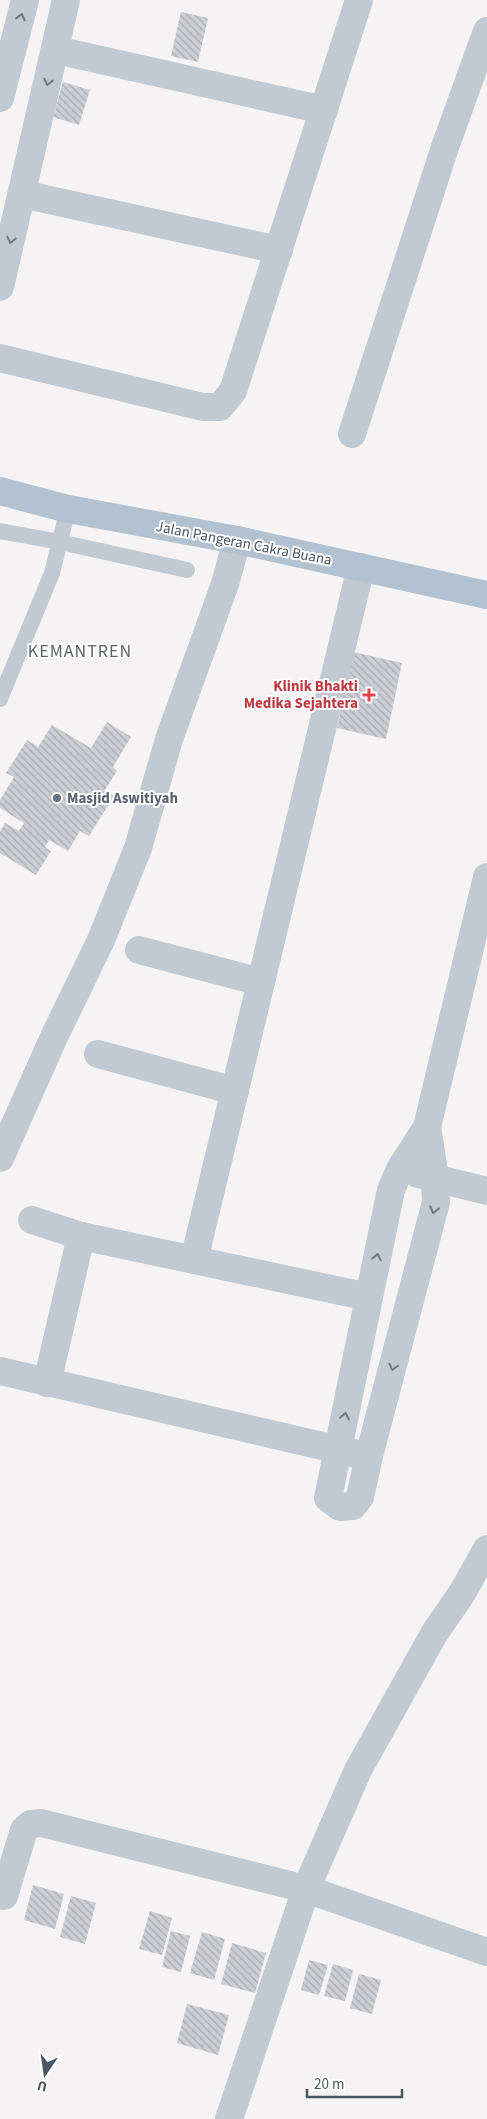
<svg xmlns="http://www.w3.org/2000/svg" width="487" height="2119" viewBox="0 0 487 2119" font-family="'Source Sans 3',sans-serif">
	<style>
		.building { fill: url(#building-back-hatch) }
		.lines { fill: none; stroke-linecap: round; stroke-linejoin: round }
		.service { stroke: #c1cad2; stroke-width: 16 }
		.minor { stroke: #c1cad2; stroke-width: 28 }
		.primary { stroke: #b3c2d1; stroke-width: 28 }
		.oneway { stroke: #6e7983 }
		.health-dot { fill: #e0444e; stroke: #fff; stroke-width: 2 }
		.worship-dot { fill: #6b7280; stroke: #fff; stroke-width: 2 }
		.labels { text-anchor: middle; stroke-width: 4; stroke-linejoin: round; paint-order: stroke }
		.street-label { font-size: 15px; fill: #4a5661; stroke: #fff }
		.health-label { font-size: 15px; font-weight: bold; fill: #be3a42; stroke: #fff; text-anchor: end }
		.worship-label { font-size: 15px; font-weight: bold; fill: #5b616d; stroke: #fff; text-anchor: start }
		.quarter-label { font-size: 18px; letter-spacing: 1px; fill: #5f6368; stroke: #fff }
	</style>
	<defs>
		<pattern id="building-back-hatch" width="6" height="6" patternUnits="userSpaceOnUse" patternTransform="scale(1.25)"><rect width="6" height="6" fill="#cdcfd5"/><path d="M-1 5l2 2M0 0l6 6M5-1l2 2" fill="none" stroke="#a8abb0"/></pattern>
	</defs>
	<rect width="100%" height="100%" fill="#f5f3f3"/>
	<g class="building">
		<path d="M181 12 208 18 198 62 171 56Z"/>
		<path d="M63 82 90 90 79 125 53 117Z"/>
		<path d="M353 652 402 663 386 739 337 728Z"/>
		<path d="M107 722 131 737 113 767 117 771 105 790 114 796 89 836 80 831 68 851 49 840 45 847 51 851 36 875 0 853V832L5 823 19 831 24 823 0 808V800L14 777 6 773 27 740 38 747 52 725 91 748Z"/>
		<path d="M33 1885 64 1894 55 1929 24 1920Z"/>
		<path d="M71 1896 96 1903 85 1944 60 1937Z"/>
		<path d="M150 1911 172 1918 162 1955 139 1949Z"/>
		<path d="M171 1931 190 1936 181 1972 162 1967Z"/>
		<path d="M202 1932 225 1939 214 1980 190 1973Z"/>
		<path d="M232 1943 266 1953 255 1993 221 1984Z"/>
		<path d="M309 1960 328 1965 319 1995 301 1990Z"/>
		<path d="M333 1964 353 1970 345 2001 324 1996Z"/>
		<path d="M359 1974 381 1980 372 2014 350 2008Z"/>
		<path d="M187 2004 229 2015 218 2055 177 2043Z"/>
	</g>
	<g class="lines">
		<g class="service">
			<path d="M0 531 60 542 187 570"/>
			<path d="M0 699 52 573 68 509"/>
		</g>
		<g class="minor">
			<path d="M56 50 324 110"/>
			<path d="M0 98 25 0"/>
			<path d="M22 194 279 250"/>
			<path d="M0 287 66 0"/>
			<path d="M0 358 203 407H220L233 391 359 0"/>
			<path d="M352 434 445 147 487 31"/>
			<path d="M139 950 261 982"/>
			<path d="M98 1054 235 1091"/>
			<path d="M427 1127 435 1178 436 1202 369 1456 360 1497 353 1506 340 1507 328 1498 391 1190 400 1169 427 1127 487 877"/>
			<path d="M0 1158 54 1037 101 940 138 848 169 739 225 584 237 540"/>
			<path d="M418 1174 487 1191"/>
			<path d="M32 1220 81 1236 369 1297"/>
			<path d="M194 1260 361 567"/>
			<path d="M0 1371 357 1454"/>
			<path d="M47 1383 81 1236"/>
			<path d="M4 1896 24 1830 31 1824 41 1823 306 1889 487 1952"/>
			<path d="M229 2119 306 1889 358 1770 434 1634 462 1593 487 1549"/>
		</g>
		<path class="primary" d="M0 491 68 509 237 540 487 595"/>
	</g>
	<defs><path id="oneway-chevron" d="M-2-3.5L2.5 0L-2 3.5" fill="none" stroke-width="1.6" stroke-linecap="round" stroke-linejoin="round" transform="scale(1.25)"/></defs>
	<g class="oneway">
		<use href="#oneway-chevron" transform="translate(21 17) rotate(-76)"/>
		<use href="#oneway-chevron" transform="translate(48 82) rotate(103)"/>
		<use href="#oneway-chevron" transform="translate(11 240) rotate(103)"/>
		<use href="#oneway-chevron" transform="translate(434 1210) rotate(104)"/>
		<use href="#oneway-chevron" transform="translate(377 1257) rotate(-78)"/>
		<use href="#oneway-chevron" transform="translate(393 1367) rotate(105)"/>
		<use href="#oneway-chevron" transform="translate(345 1416) rotate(-79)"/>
	</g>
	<path class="health-dot" d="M366.5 687.5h5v5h5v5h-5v5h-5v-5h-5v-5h5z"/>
	<circle class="worship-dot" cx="57" cy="798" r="5"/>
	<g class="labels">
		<g class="street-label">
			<text transform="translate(244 543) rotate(11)" y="5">Jalan Pangeran Cakra Buana</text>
		</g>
		<g class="health-label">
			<text x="358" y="691">Klinik Bhakti<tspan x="358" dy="17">Medika Sejahtera</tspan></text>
		</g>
		<g class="worship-label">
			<text x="67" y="803">Masjid Aswitiyah</text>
		</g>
		<g class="quarter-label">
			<text x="80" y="657">KEMANTREN</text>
		</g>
	</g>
	<g transform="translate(45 2074) rotate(193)" stroke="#ffffff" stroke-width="4" paint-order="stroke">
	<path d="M0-4L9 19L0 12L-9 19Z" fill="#4a5661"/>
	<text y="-8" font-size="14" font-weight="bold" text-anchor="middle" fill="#4a5661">U</text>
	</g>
	<path d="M307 2089v8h95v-8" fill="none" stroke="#4a5661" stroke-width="2.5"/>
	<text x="314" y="2089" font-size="15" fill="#4a5661" stroke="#ffffff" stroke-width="4" paint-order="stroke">20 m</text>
</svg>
